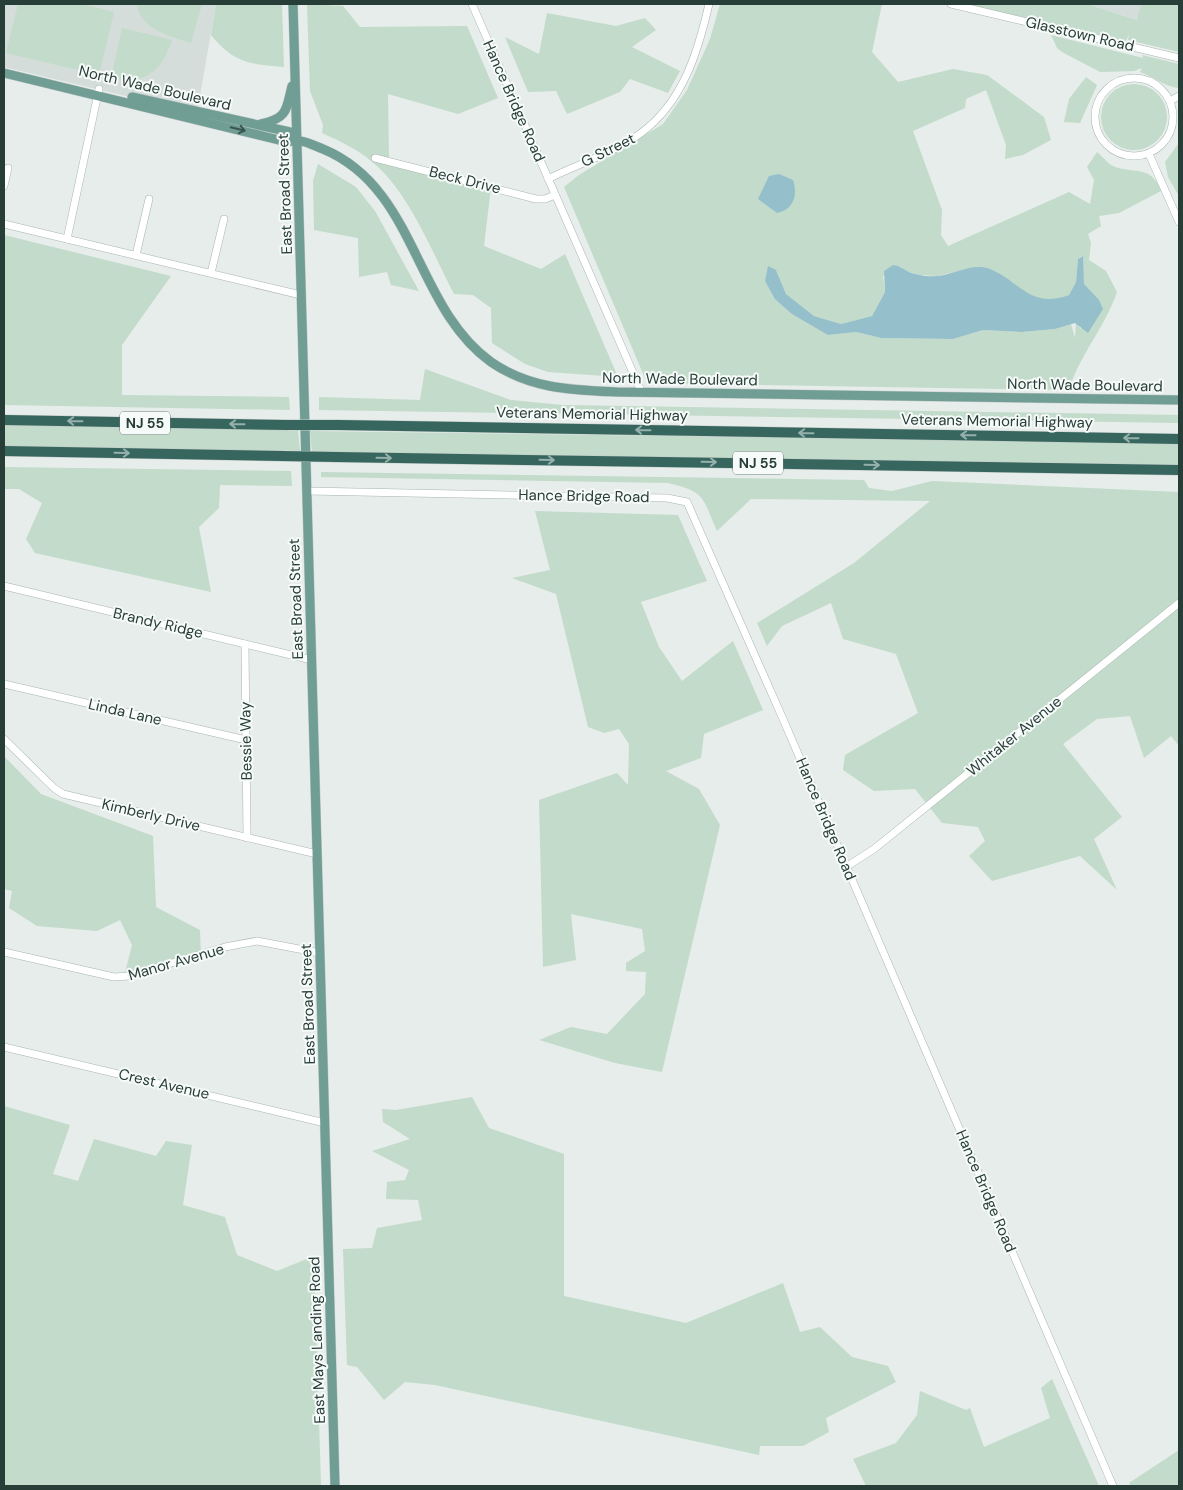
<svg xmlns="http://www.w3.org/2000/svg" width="1183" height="1490" viewBox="0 0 1183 1490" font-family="'DM Sans',sans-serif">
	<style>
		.built { fill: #d4ddd9 }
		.green { fill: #c2dbca; fill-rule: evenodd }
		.water { fill: #95bfcb }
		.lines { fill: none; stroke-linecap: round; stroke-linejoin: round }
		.minor-casing { stroke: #a9b5b1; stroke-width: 8 }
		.major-casing { stroke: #c3c9c7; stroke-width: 10 }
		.highway-casing { stroke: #c3c9c7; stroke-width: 11 }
		.minor { stroke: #fff; stroke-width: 7 }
		.major { stroke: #709d94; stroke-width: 9 }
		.highway { stroke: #36665e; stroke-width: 10 }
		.highway-bridge-casing { stroke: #c3c9c7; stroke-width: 11; stroke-linecap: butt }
		.highway-bridge { stroke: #36665e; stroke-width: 10 }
		.oneway { stroke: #39554f }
		.oneway2 { stroke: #96b0ab }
		.labels { text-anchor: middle; stroke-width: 4; stroke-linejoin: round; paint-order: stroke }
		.shield { fill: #f6faf8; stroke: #657672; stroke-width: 1 }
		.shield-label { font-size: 14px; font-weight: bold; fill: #273d38 }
		.street-label { font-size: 15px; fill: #273d38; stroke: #f6faf8 }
	</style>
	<rect width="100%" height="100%" fill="#e6edea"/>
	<g class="built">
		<path d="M4 4H216L197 113 4 67Z"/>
		<path d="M1087 4H1141L1138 20Z"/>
	</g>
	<g class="green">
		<path d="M18 4H81L114 12 99 75 6 53Z"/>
		<path d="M137 4H202L191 43C168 35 141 30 137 4Z"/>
		<path d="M216 4H282L284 67C249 64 234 63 211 35Z"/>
		<path d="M307 4 343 6 360 27 467 26 498 98 458 114 388 94 389 162 491 187 484 246 541 269 565 254 618 377 548 372 525 364 492 343 491 308 473 295 454 294C433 254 411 197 377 166 361 151 342 142 322 133L323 125 310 91Z"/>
		<path d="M720 4H882L872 52 898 82 953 69 987 75 1044 117 1051 140 1023 155 1005 159 1006 145 986 90 966 99 965 108 913 131 942 210 941 235 948 246 1069 192 1090 204 1094 180 1087 167 1097 152C1102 156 1109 165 1115 167 1137 174 1151 165 1161 191L1119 213 1099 216 1101 226 1088 234 1091 243 1089 260 1106 271 1117 292C1105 327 1079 356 1069 390L647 383 564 187 579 175 663 124 687 90 710 39ZM1082 256 1084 284 1098 300 1081 329 1076 323 1075 338 1071 324 1055 329 1022 332 983 330 953 339 881 338 856 332 828 335 765 281 776 270 786 294 814 316 841 324 872 316 885 292 883 276 900 266 906 271 920 275 937 276 972 268 1040 299H1056L1069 295 1076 282 1078 259Z"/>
		<path d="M966 4H1087L1137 20 1141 4H1179V52L1128 40 1129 34 1126 41Z"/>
		<path d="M547 13 616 26 645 18 656 30 632 47 680 71 668 93 630 79 620 92 567 114 556 91 528 92 505 37 539 54Z"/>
		<path d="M122 28 172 40C161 72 146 84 111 79Z"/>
		<path d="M1051 35 1143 58 1142 55 1179 64V88C1165 87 1154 77 1140 72L1142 68 1134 71 1100 72 1062 52 1057 48Z"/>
		<path d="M1086 77 1097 85 1080 123 1064 122 1069 99Z"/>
		<circle cx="1134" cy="117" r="33"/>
		<path d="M1179 143V196L1168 177 1165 162Z"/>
		<path d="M318 164 356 187 375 211 419 291 391 285 387 272 359 277 358 238 314 230 313 181Z"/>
		<path d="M4 235 171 276 122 345V395L289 397 290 410 4 405Z"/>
		<path d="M425 369 511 400 563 405 1179 415V423L319 410V397L420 400Z"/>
		<path d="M4 424 286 428 289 431 298 430 300 451 283 450 282 453 4 448Z"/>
		<path d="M310 431 1179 443V465L312 452Z"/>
		<path d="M4 467 291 471 292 486 220 485 219 508 199 527 211 592 35 553 26 539 42 503 19 489H4Z"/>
		<path d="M321 472 864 480 869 488 892 491 932 481 1179 492V746L1171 736 1144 758 1130 716 1097 719 1063 744 1122 817 1094 839 1117 890 1080 856 992 881 969 856 985 841 978 827 942 823 915 789 874 791 843 770 845 755 918 713 896 654 843 639 831 603 782 626 767 646 757 623 854 563 930 501 751 499 717 531C702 497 706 492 668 483L321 477Z"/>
		<path d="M535 511 678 515 707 581 641 602 659 647 682 681 733 641 763 710 704 734 701 758 666 771 699 789 720 825 662 1072 615 1063 539 1040 571 1027 607 1034 645 994 646 972 626 971V963L645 951 642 929 571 914 576 960 543 967 539 800 617 773 628 785 629 744 619 729 604 733 588 727 556 594 512 578 550 570Z"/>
		<path d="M4 756 41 794 153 836 156 907 200 930 201 958 124 977 132 945 120 920 97 931 37 926 9 908 12 891 4 889Z"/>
		<path d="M472 1097 489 1128 564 1154V1296L686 1323 783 1283 800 1332 820 1327 852 1357 888 1366 896 1382 826 1418 829 1432 803 1446H760L759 1455 435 1385 405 1382 384 1400 357 1367 347 1365 343 1249 372 1248 377 1228 422 1220 418 1200 386 1199 387 1182 405 1180 409 1170 372 1151 410 1139 383 1122 382 1109 396 1110Z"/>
		<path d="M4 1106 70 1125 53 1174 78 1181 94 1139 156 1156 166 1141 192 1145 183 1205 225 1217 237 1255 277 1271 314 1256 321 1486H4Z"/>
		<path d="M1052 1379 1099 1486H866L853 1459 896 1443 917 1415 920 1391 966 1410 970 1408 984 1447 1050 1418 1041 1388Z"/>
		<path d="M1179 1450V1486H1131L1129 1483Z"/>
	</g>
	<g class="water">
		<path d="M779 174 793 180C798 195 794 209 777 213L758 199 769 176Z"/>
		<path d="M1083 256 1084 284 1099 300 1103 309 1088 333 1075 323 1055 329 1022 332 983 330 953 339 881 338 856 332 828 335 792 314 775 299 765 281 768 266 776 270 786 294 814 316 841 324 872 316 885 292 884 271 893 265C900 266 902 268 907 271 915 275 928 277 937 276 953 275 973 262 990 269 1021 282 1030 309 1069 295L1076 282 1078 259Z"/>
	</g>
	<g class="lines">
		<g class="minor-casing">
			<g id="minor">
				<path d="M472 4 641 391"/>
				<path d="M951 4 1179 58"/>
				<circle cx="1134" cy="117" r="39"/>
				<path d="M1170 101 1179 96"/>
				<path d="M1149 154 1179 222"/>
				<path d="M375 158 536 199H545L555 195"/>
				<path d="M548 179C578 164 614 153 641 133 683 102 698 52 709 4"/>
				<path d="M4 186 8 168"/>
				<path d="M4 224 301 295"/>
				<path d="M67 239 99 89"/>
				<path d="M136 255 149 199"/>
				<path d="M211 273 224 219"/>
				<path d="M307 491 667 498 687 502 783 719 1113 1486"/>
				<path d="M4 586 312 660"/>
				<path d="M245 644 247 838"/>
				<path d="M4 684 246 740"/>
				<path d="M4 739 54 788 63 794 317 854"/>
				<path d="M846 867 874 849 1179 603"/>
				<path d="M4 952 114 977 129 976 225 947 257 941 320 953"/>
				<path d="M4 1047 325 1123"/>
			</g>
		</g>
		<g class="major-casing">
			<g id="major">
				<path d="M293 4 335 1486"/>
				<path d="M4 73 287 142C301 138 310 144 323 149 417 188 414 307 491 362 530 389 572 390 617 392L1179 400"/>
				<path d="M132 97 290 132 297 139"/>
				<path d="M261 124C288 118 286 110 292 86"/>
			</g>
		</g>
		<g class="highway-casing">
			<g id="highway">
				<path d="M4 420 286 425"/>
				<path d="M338 425 1179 439"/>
				<path d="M4 451 282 456"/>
				<path d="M336 457 1179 470"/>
			</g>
		</g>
		<use href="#minor" class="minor"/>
		<use href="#major" class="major"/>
		<use href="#highway" class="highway"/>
		<g class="highway-bridge-casing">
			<g id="highway-bridge">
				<path d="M286 425H338"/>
				<path d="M282 456 336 457"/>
			</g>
		</g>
		<use href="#highway-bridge" class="highway-bridge"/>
	</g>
	<defs><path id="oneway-shaft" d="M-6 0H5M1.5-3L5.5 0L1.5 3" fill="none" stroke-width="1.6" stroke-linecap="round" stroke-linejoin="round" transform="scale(1.25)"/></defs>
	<use class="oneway" href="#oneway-shaft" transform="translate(238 129) rotate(14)"/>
	<g class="oneway2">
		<use href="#oneway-shaft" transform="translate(75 421) rotate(-179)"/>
		<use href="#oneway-shaft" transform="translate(237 424) rotate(-179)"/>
		<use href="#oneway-shaft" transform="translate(643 430) rotate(-179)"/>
		<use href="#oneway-shaft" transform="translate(806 433) rotate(-179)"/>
		<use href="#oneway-shaft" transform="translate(968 435) rotate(-179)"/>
		<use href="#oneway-shaft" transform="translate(1131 438) rotate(-179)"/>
		<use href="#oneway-shaft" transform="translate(122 453) rotate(1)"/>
		<use href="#oneway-shaft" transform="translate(384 458) rotate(1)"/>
		<use href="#oneway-shaft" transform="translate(547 460) rotate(1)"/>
		<use href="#oneway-shaft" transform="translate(709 462) rotate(1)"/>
		<use href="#oneway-shaft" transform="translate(872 465) rotate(1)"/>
	</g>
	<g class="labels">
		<g class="shield">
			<rect x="120" y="411.5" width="50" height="23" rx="4"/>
			<rect x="733" y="451.5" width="50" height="23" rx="4"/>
		</g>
		<g class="shield-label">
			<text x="145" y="428">NJ 55</text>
			<text x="758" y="468">NJ 55</text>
		</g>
		<g class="street-label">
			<text transform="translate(1080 34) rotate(13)" y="5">Glasstown Road</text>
			<text transform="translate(155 88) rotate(13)" y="5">North Wade Boulevard</text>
			<text transform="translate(514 101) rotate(66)" y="5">Hance Bridge Road</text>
			<text transform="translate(608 150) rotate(-26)" y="5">G Street</text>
			<text transform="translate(465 180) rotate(14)" y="5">Beck Drive</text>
			<text transform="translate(285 194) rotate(-92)" y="5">East Broad Street</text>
			<text transform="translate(680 379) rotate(1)" y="5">North Wade Boulevard</text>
			<text transform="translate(1085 385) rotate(1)" y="5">North Wade Boulevard</text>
			<text transform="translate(592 414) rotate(1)" y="5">Veterans Memorial Highway</text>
			<text transform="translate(997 421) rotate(1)" y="5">Veterans Memorial Highway</text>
			<text transform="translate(584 496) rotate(1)" y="5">Hance Bridge Road</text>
			<text transform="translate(296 599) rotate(-92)" y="5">East Broad Street</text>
			<text transform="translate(158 623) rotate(13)" y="5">Brandy Ridge</text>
			<text transform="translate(125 712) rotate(13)" y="5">Linda Lane</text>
			<text transform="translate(1014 736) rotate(-39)" y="5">Whitaker Avenue</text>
			<text transform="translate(246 741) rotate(-91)" y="5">Bessie Way</text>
			<text transform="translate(151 815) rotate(13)" y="5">Kimberly Drive</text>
			<text transform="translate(826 819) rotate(67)" y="5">Hance Bridge Road</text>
			<text transform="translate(176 962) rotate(-16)" y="5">Manor Avenue</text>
			<text transform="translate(308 1004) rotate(-92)" y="5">East Broad Street</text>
			<text transform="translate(164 1084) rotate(13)" y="5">Crest Avenue</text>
			<text transform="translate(986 1191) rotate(67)" y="5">Hance Bridge Road</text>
			<text transform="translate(317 1340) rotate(-92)" y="5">East Mays Landing Road</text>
		</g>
	</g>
	<rect width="1183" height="1490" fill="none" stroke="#273d38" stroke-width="10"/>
</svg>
